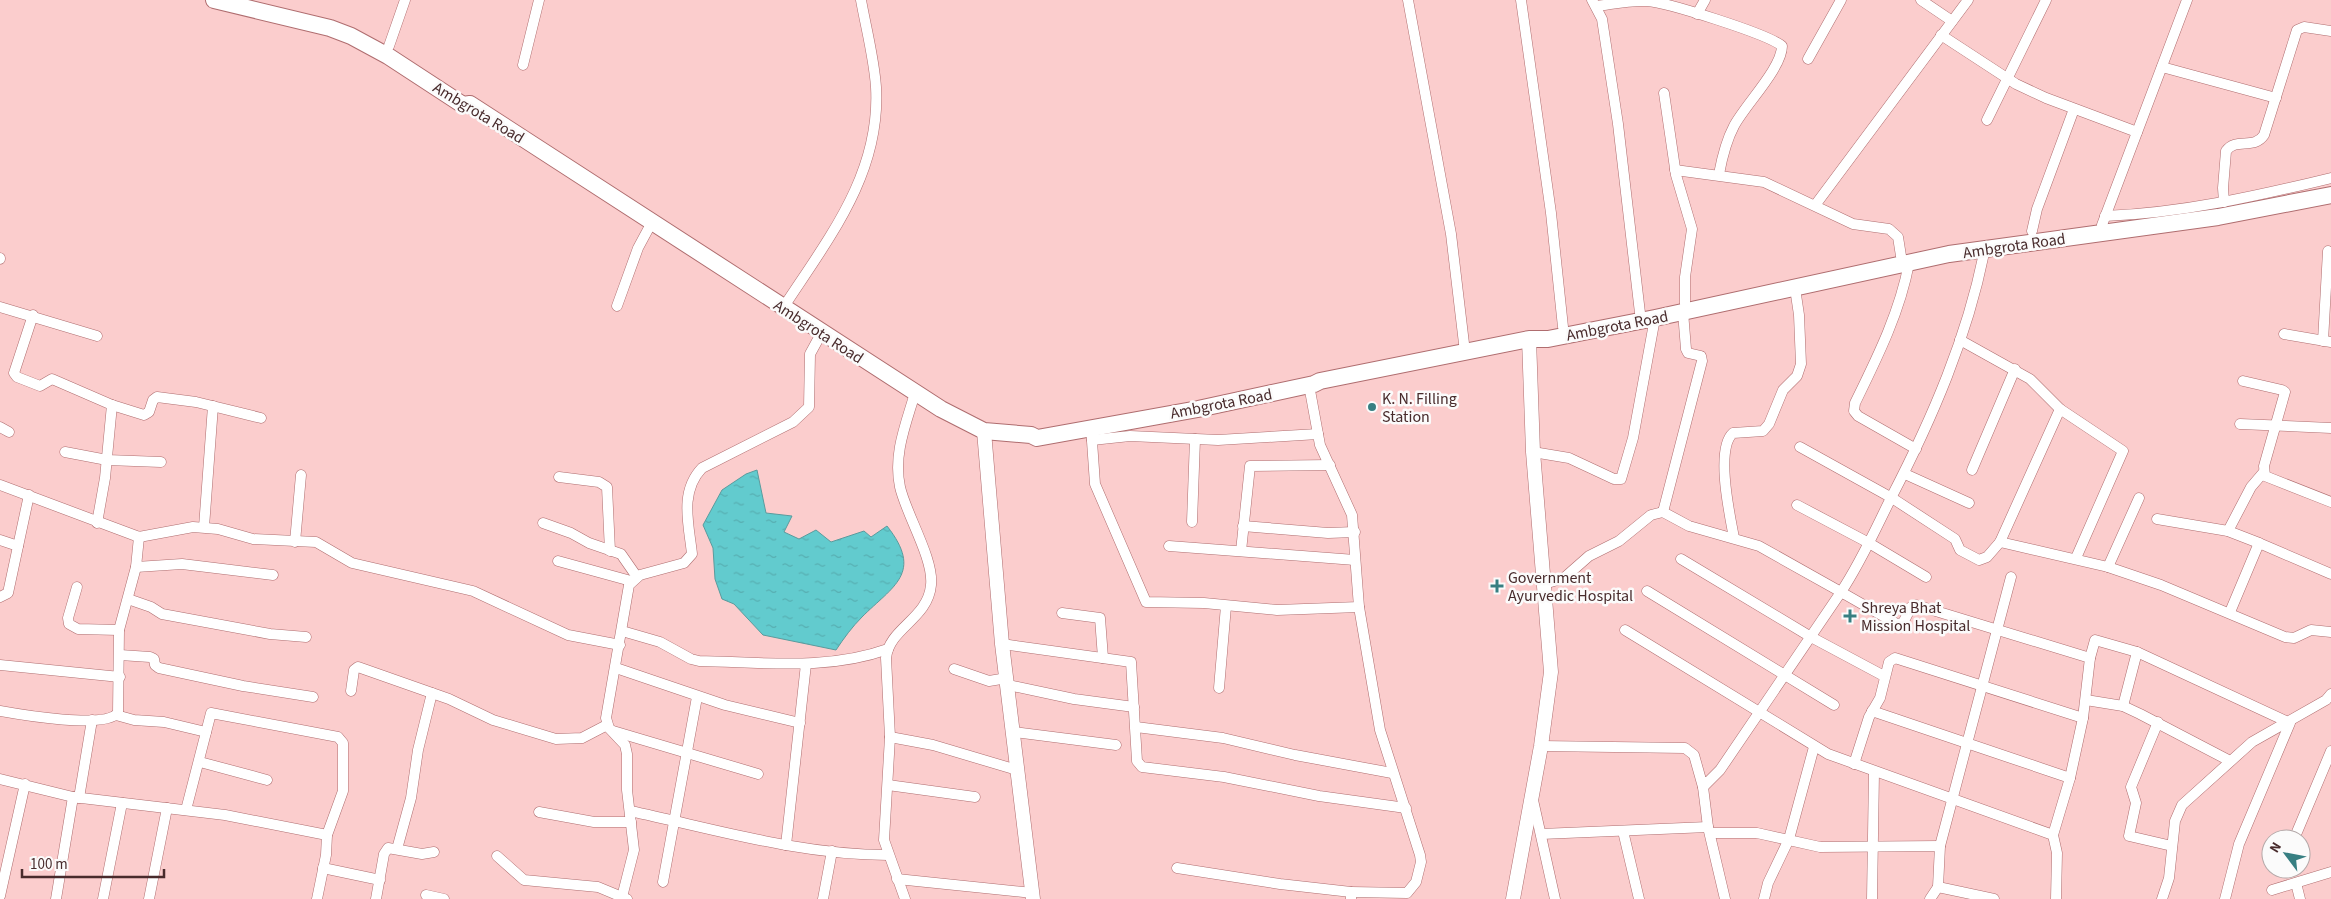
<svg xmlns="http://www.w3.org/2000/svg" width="2331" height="899" viewBox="0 0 2331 899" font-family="'Source Sans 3',sans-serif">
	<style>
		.water { fill: url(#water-ripples); stroke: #5a9b9d }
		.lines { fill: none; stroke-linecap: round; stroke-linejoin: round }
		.street-casing { stroke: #af6d6f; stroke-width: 11 }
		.secondary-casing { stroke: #af6d6f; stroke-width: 15 }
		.primary-casing { stroke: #af6d6f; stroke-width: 18 }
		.street { stroke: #fff; stroke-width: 10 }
		.secondary { stroke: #fff; stroke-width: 14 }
		.primary { stroke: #fff; stroke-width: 16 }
		.poi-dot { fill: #377f82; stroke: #fbfbfb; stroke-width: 2 }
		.labels { text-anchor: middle; stroke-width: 5; stroke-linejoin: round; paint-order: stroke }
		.street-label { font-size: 16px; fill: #482b2c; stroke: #fbfbfb }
		.poi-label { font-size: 16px; fill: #482b2c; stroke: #fbfbfb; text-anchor: start }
	</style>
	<defs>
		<pattern id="water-ripples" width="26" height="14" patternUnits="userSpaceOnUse" patternTransform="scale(1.25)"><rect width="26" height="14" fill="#62cbce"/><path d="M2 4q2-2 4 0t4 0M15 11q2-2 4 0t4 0" fill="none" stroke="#57aeb1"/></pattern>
	</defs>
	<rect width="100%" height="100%" fill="#fbcdcd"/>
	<path class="water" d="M757 470 766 513 792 516 784 532 799 539 816 530 831 542 864 531 871 537 887 526C924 573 893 586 862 617 852 627 844 638 836 650L763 635 734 604 722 599 715 579 713 548 703 525 722 490 746 474Z"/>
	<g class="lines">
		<g class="street-casing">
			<g id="street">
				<path d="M1408 0 1451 234 1465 352"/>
				<path d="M1521 0 1551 213 1563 327"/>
				<path d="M1592 0 1602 19 1618 124 1640 313"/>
				<path d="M1921 0 1952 21"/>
				<path d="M1597 6C1613 4 1630 0 1647 1 1666 2 1768 34 1782 46 1782 68 1745 105 1734 126 1726 141 1722 158 1719 174"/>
				<path d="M1697 14 1705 0"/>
				<path d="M1941 35 2016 84 2046 98 2137 132"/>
				<path d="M389 46 405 0"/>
				<path d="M1808 59 1841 0"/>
				<path d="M523 65 539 0"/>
				<path d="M2162 67 2276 98"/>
				<path d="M1664 93 1676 175 1692 229 1685 277V304"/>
				<path d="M1987 120 2046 0"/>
				<path d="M1675 170 1764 182 1853 224 1889 229 1898 237 1901 256"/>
				<path d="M2224 202 2223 188 2226 151C2236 137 2254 150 2264 135L2297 30 2304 27 2331 31"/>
				<path d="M1816 204 1968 0"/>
				<path d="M2105 216C2182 213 2257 196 2331 178"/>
				<path d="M2102 225 2187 0"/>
				<path d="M2032 231 2037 209 2074 109"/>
				<path d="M0 258V259"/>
				<path d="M1909 263C1900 312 1877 358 1855 403L1854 411 1858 416 1916 449"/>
				<path d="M617 306 638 248 652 222"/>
				<path d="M0 307 97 336"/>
				<path d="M783 308C828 239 881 174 876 87 874 58 866 28 861 0"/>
				<path d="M1683 312 1686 349 1688 353 1701 356 1702 361 1663 512 1689 526 1759 546 1841 592C1861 562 1875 530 1891 498 1932 419 1968 336 1985 248"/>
				<path d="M33 315 14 373 17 377 40 386 52 379 112 405 144 415 149 412 153 400 157 397 196 402 261 418"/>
				<path d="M2284 334 2331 342"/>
				<path d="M1960 340 2030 379 2060 409 2123 451 2076 558"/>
				<path d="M2323 341 2328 251"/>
				<path d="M2243 381 2282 390 2285 392 2264 466 2265 476 2331 502"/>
				<path d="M2060 409 2000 542 2108 567 2161 585 2285 637 2294 638 2311 630 2331 632"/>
				<path d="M2240 424 2331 428"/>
				<path d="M0 427 9 432"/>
				<path d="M1091 427 1095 484 1146 602 1204 603 1277 610 1359 607 1352 515 1320 445 1309 385"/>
				<path d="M1092 440 1130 436 1218 440 1318 434"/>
				<path d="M1800 447 1892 498 1955 539 1960 550 1979 560 1987 557 2000 542"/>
				<path d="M65 452 107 460 161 462"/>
				<path d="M1533 452 1569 458 1614 479H1621L1633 438 1655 318"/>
				<path d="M1972 470 2015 369"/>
				<path d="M1905 474 1969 503"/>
				<path d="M559 477 599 482 607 487 610 551"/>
				<path d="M0 485 139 537 193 527 218 529 253 539 316 542 352 563 473 591 568 635 620 645"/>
				<path d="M1797 505 1869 543 1926 577"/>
				<path d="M2157 519 2228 531 2259 543"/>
				<path d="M1192 522 1195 439"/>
				<path d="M97 523 105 478 112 405"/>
				<path d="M543 523 571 533 589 543 621 554 637 577"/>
				<path d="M1243 526 1328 533 1355 532"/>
				<path d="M204 527 213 406"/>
				<path d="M2228 531 2251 487 2263 473"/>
				<path d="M1734 538C1730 516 1715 449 1733 433L1763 431 1769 424 1783 390 1797 376 1801 364 1799 315 1795 288"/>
				<path d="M0 540 18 546"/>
				<path d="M295 542 301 475"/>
				<path d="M1169 546 1355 560"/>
				<path d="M1241 551 1250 466 1330 465"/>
				<path d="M1681 559 1811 637 1884 676"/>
				<path d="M558 561 631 581"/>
				<path d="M136 567 182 564 273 575"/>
				<path d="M2108 567 2139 498"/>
				<path d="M1544 584 1564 578 1589 556 1619 541 1651 515 1663 512"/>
				<path d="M77 587 68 618 69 624 78 629 119 630"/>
				<path d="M1647 591 1834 705"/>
				<path d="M0 597 8 593 29 495"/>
				<path d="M128 599 151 607 162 614 270 634 306 637"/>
				<path d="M2230 612 2259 543 2331 574"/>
				<path d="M1062 613 1100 618 1103 658"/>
				<path d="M1625 630 1828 754 2053 835 2057 853 2056 899"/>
				<path d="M622 631 660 642 691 659 699 661C762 662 827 671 888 649"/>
				<path d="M1002 644 1131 662 1137 761 1142 767 1224 777 1319 796 1406 808"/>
				<path d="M120 655 150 657 154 659 155 665 159 668 243 686 313 697"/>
				<path d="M2090 658 2095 640 2137 652 2290 723 2239 844 2225 899"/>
				<path d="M0 665 120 677"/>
				<path d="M616 668 725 705 800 723"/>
				<path d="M954 669 989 681 1007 678"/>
				<path d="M1008 685 1074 699 1134 707"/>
				<path d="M1219 688 1226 606"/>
				<path d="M351 691 354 670 358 667 449 699 493 720 556 739 582 738 607 725"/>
				<path d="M2086 700 2123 706 2140 714 2230 761"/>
				<path d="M2123 706 2137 652"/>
				<path d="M0 711C22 715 104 729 118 713L119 630 136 567 139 537"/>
				<path d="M1872 711 2070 778"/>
				<path d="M116 715 134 720 164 722 206 732"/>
				<path d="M2158 722 2131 787 2136 803 2129 836 2172 846"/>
				<path d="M1136 727 1223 738 1295 755 1392 773"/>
				<path d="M613 731 758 774"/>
				<path d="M1014 732 1116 745"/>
				<path d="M890 737 933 745 1017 770"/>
				<path d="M1541 746 1685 748 1694 755 1703 787 1720 770 1841 592 1897 624 1903 623 1911 607 1916 605 2090 658 2083 718"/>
				<path d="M200 762 267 780"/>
				<path d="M1854 764 1869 717 1880 698 1889 662 1895 658 2083 718 2070 778 2053 835"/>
				<path d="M0 779 73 797 225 815 327 835"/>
				<path d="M888 785 975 797"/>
				<path d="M1703 787 1708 827 1725 899"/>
				<path d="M79 798 92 720"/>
				<path d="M1533 800 1555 899"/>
				<path d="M186 810 211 713 338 737 343 743V791L327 835 326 855 317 899"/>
				<path d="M630 811C715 829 800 855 888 855"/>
				<path d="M539 812 594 822H631"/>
				<path d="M1623 831 1639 899"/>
				<path d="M2297 832 2331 751"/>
				<path d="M1710 833H1757L1820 847 1940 846 1938 887 1994 899"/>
				<path d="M1541 834 1708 827"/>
				<path d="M786 845 806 664"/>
				<path d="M1940 846 2011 577"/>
				<path d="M397 849 411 798 418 750 432 693"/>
				<path d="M497 856 524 880 598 887 627 899"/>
				<path d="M323 868 380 880"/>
				<path d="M1177 868 1280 884 1351 892"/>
				<path d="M897 879 1033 893"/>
				<path d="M663 882 697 697"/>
				<path d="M2296 883 2300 899"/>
				<path d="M2272 890 2331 872"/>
				<path d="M426 895 444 899"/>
				<path d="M0 896 25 784"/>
				<path d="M622 897 634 850 627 790V754L625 745 609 728 606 718 629 585 640 575 684 563 692 554C689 525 679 492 702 468L793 422 809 407 810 354 822 332"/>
				<path d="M56 899 73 797"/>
				<path d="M103 899 122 803"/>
				<path d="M149 899 167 808"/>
				<path d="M376 899 384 854 388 848 422 854 434 852"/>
				<path d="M823 899 832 851"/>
				<path d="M905 899 884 840 890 737 886 658C889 628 928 619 931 585 934 559 906 514 900 487 893 454 906 424 915 393"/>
				<path d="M1351 899V892L1407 893 1416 882 1421 862 1420 855 1380 730 1359 607"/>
				<path d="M1764 899 1768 883 1789 839 1814 747"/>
				<path d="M1872 899 1874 772"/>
				<path d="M1930 899 1938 887"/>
				<path d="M2162 899 2169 878 2175 821 2182 805 2252 742 2326 700 2331 694"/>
			</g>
		</g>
		<g class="secondary-casing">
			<g id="secondary">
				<path d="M984 431 1002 644 1033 899"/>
				<path d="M1513 899 1541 746 1551 672 1533 452 1529 339"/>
			</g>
		</g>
		<g class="primary-casing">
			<path id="primary" d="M214 0 330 28 351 36 388 56 463 105 470 104 941 409 984 431 1031 435 1037 438 1198 409 1314 384 1320 381 1529 339H1548L1655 318 1949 254 2218 217 2331 195"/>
		</g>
		<use href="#street" class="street"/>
		<use href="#secondary" class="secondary"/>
		<use href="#primary" class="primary"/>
	</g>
	<g class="poi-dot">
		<circle cx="1372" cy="407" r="5"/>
		<path d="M1494.5 578.5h5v5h5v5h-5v5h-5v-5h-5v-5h5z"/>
		<path d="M1847.5 608.5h5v5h5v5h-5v5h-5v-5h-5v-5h5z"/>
	</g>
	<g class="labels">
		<g class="street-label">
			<text transform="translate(479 112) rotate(31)" y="6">Ambgrota Road</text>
			<text transform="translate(2014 245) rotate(-8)" y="6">Ambgrota Road</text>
			<text transform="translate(1617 325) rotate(-11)" y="6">Ambgrota Road</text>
			<text transform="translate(819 331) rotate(33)" y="6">Ambgrota Road</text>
			<text transform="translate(1221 403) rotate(-11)" y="6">Ambgrota Road</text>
		</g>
		<g class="poi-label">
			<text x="1382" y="404">K. N. Filling<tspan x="1382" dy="18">Station</tspan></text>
			<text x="1508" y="583">Government<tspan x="1508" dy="18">Ayurvedic Hospital</tspan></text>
			<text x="1861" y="613">Shreya Bhat<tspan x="1861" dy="18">Mission Hospital</tspan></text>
		</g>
	</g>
	<g transform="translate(2286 854) rotate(302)"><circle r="24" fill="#fbfbfb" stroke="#b3a8a8"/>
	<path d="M0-4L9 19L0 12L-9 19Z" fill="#377f82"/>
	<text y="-8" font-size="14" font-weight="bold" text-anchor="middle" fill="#482b2c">N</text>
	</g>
	<path d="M22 869v8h142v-8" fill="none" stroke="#482b2c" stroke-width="2.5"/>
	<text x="30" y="869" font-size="15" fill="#482b2c" stroke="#fbfbfb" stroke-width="4" paint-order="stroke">100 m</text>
</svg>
